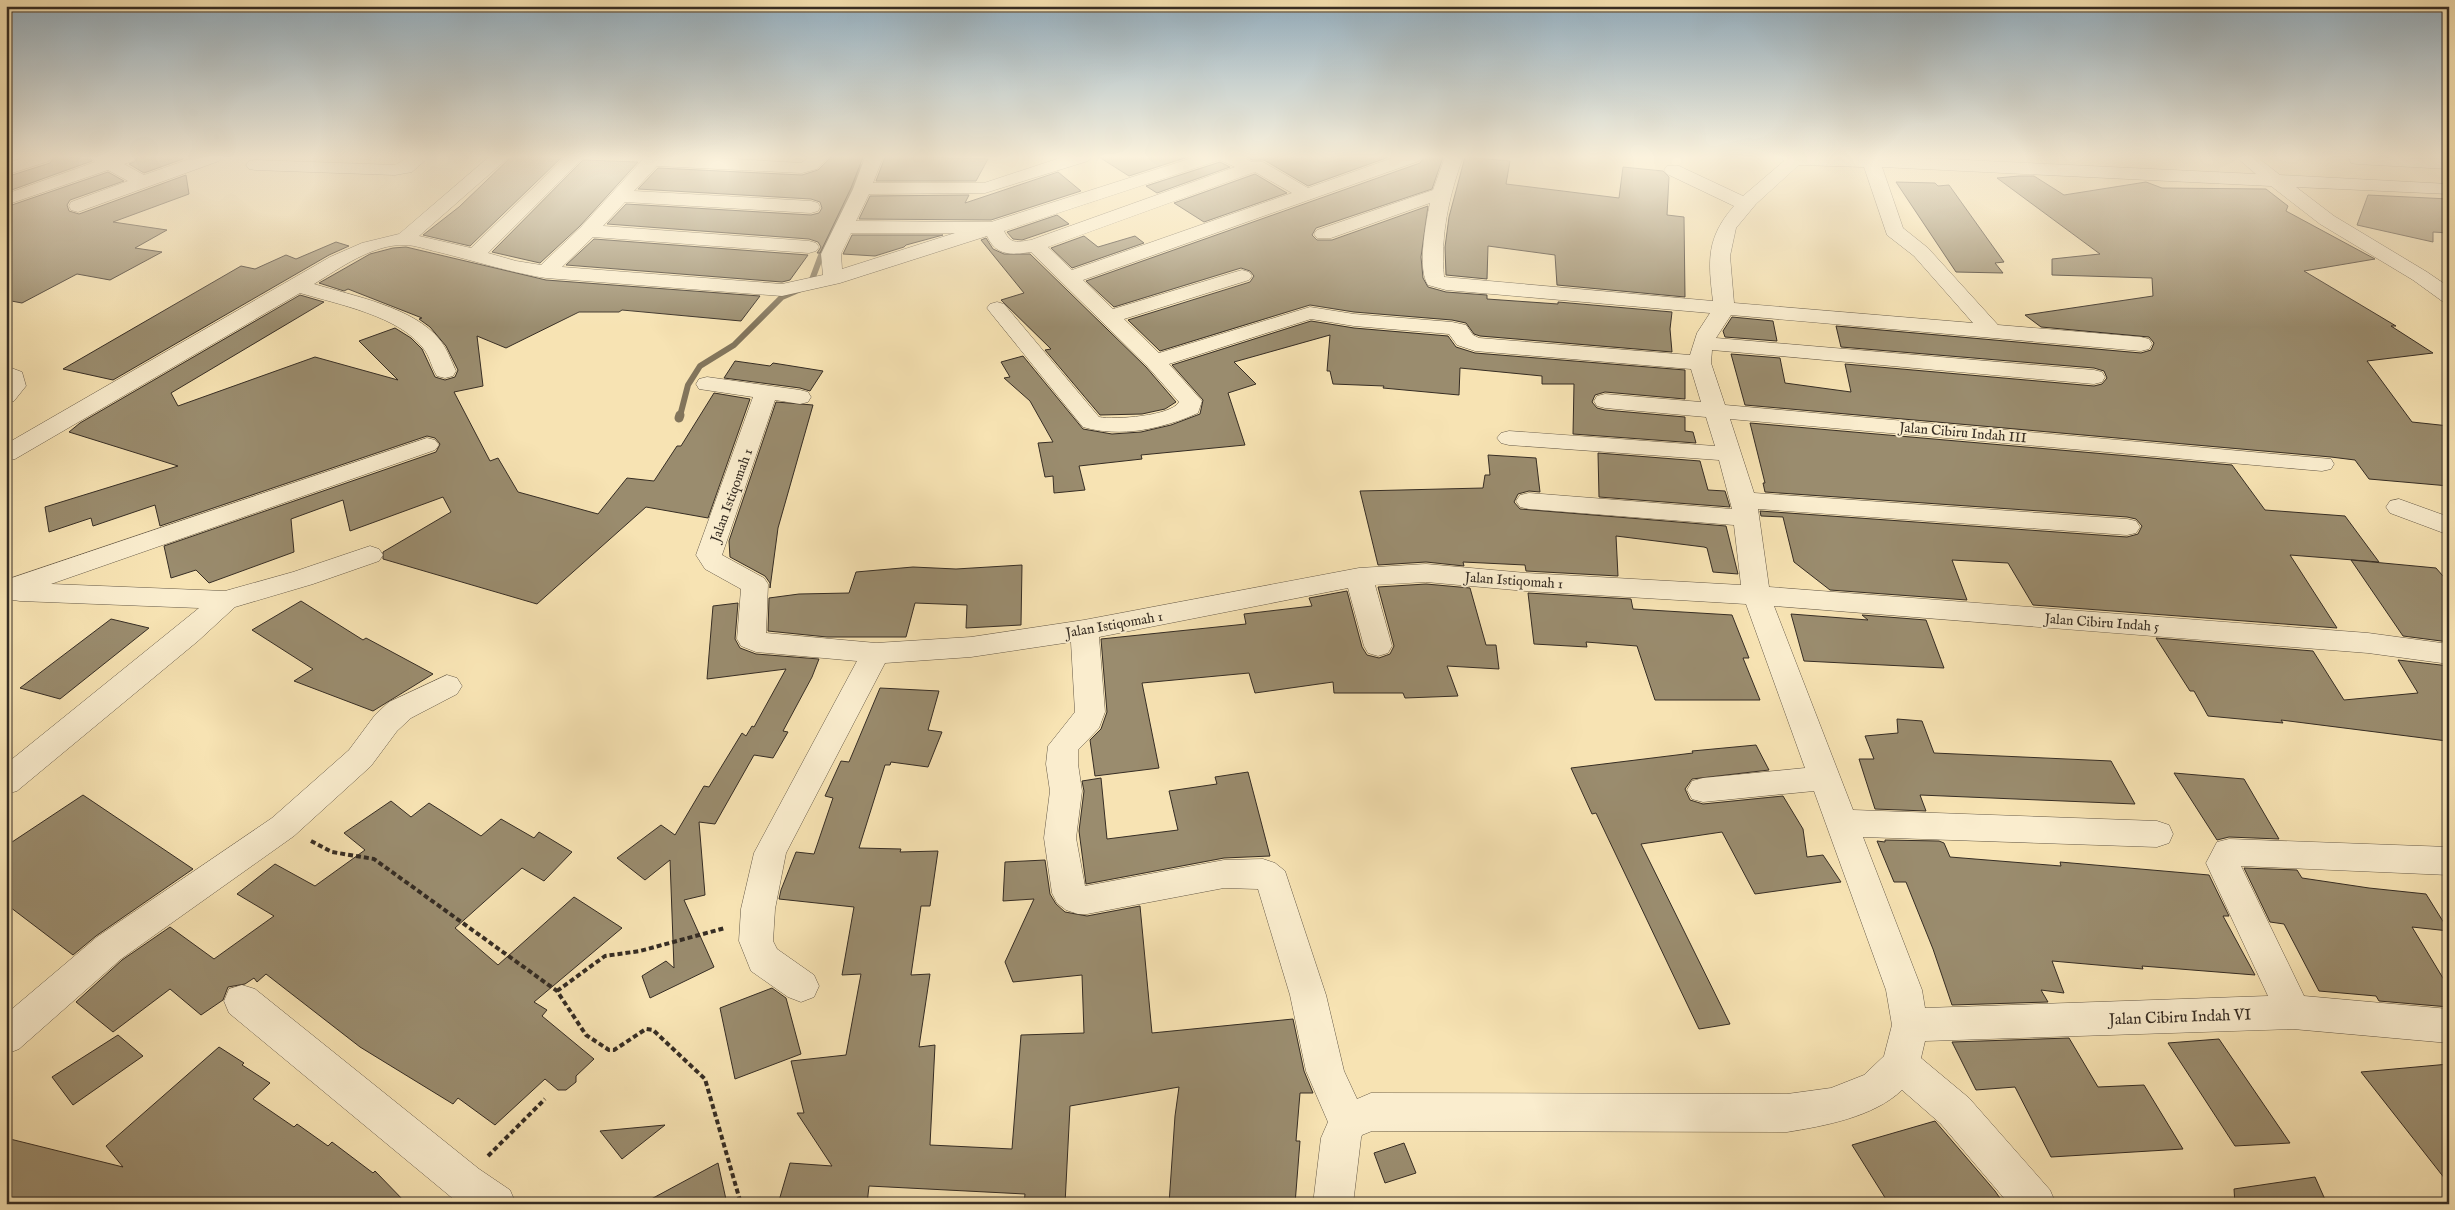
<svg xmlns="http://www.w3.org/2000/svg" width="2455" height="1210" viewBox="0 0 2455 1210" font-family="'IM FELL English',serif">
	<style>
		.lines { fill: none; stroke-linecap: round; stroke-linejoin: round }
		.stream-far1 { stroke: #82755c; stroke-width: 6 }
		.stream { stroke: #82755c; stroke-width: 9 }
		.building { fill: #9a8c6e; stroke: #362d24 }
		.minor-casing { stroke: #665a48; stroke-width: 1 }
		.path { stroke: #362d24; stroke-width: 4; stroke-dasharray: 5 3; stroke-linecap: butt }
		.minor { fill: #faedce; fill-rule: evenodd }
		.labels { text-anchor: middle; stroke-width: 4; stroke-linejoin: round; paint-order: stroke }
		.street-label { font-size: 14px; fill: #362d24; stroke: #faedce }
		.near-street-label { font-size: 16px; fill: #362d24; stroke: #faedce }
	</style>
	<rect width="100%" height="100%" fill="#f7e3b3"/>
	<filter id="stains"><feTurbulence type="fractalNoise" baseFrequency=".004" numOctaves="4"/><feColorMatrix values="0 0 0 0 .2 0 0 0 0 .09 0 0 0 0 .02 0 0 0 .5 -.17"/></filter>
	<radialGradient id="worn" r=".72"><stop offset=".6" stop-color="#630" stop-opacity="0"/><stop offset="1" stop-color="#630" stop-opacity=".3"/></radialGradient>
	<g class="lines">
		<path class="stream-far1" d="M680 416 688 385 700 366 734 345 782 297 810 285 822 253 862 167"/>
		<path class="stream" d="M679 418 680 415"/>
	</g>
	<g class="building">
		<path d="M54 157H90L92 161 6 192V177L50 163Z"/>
		<path d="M138 157H183V159L144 173 129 164 134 162Z"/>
		<path d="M511 157H562L470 246 423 235 459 207Z"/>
		<path d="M831 157H863L851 188 820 253H817L821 247 818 242 809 239 607 224 626 204 811 215 819 213 822 208 820 202 811 199 638 189 658 168 802 175 818 170Z"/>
		<path d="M885 157H922L988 159 976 181H876Z"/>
		<path d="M1099 157H1188L1129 176Z"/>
		<path d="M1247 157H1389L1308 186 1264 160H1252Z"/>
		<path d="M1424 157H1443L1432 189 1316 228 1312 235 1317 240H1332L1428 206 1421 257 1423 278 1428 287 1446 292 1487 295V299L1558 304V302L1672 312 1670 329 1672 352 1480 336 1474 334 1466 323 1452 320 1354 312 1310 305 1160 351 1128 320 1250 282 1254 276 1250 271 1241 268 1114 307 1086 281 1420 163Z"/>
		<path d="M1465 157 1510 161 1506 184 1619 198 1623 167 1663 171 1669 177 1667 215 1684 217 1685 297 1557 285 1555 255 1488 246 1487 279 1446 275 1445 247 1449 217Z"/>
		<path d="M583 160 638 162 580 226 540 263 492 252Z"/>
		<path d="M1220 162 1230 167 1157 193 1146 186Z"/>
		<path d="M108 172 124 181 70 200 67 205 69 211 79 214 186 175 189 194 113 222 167 230 135 248 162 252 110 280 77 274 22 303 6 300V207Z"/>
		<path d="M1058 172 1081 191 991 220 859 219 870 196 969 195 965 203Z"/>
		<path d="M1255 174 1287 193 1204 222 1174 203Z"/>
		<path d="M2019 176H2034L2064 195 2146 182 2162 188 2266 189 2288 206 2286 211 2375 259 2304 271 2396 326H2391L2433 353 2367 361 2412 422 2449 426V486L2369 479 2355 460 2331 457 1745 405 1731 354 1780 358 1785 383 1851 392 1845 364 2094 386 2102 384 2107 378 2104 371 2094 368 1841 347 1836 326 2141 353 2151 350 2154 343 2149 337 2041 327 2025 315 2153 296 2152 278 2052 275V259L2100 254 1997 178Z"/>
		<path d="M1896 182 1935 183 1938 186 1949 185 2004 262 1995 263 2003 273 1956 272Z"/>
		<path d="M2368 195 2449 199V233L2433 232V242L2357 225Z"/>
		<path d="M1057 215 1069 224 1022 240 1013 239 1007 232Z"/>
		<path d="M852 235H943L906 245 904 247 875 256 843 254Z"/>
		<path d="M1084 236 1098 247 1135 236 1144 243 1072 268 1051 248Z"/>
		<path d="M986 238 993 249 1004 254H1030L1146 367 1176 402 1165 409 1142 414 1100 415 1045 350 1051 349 1001 300 1024 293 981 240Z"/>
		<path d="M594 239 808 255 790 280 782 282 566 265Z"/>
		<path d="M336 242 349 246 329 255 113 380 63 369 241 266 255 269 286 255 296 259Z"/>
		<path d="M406 247 546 280 760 296 741 321 622 310 619 312H579L506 348 477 336 483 386 454 392 490 461 498 458 518 492 598 514 627 478 654 481 677 446H681L714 393 750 399 708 518 646 507 537 604 383 559V552L451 512 443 497 350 531 343 500 291 519 294 552 209 583 196 570 171 578 164 546 436 452 440 444 435 438 427 436 160 526 155 505 93 526 91 518 49 532 45 507 178 466 69 432 80 423 300 295 324 302 171 393 178 406 315 357 398 380 359 341 395 328 411 338 422 349 435 377 445 380 455 377 458 370 446 346 430 327 419 319 422 318 348 289 344 291 319 283 370 254 393 248Z"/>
		<path d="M1732 317 1773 321 1777 341 1725 337 1723 331Z"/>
		<path d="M1311 321 1354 328 1448 336 1456 347 1475 353 1685 370V399L1605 392 1595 395 1592 402 1597 408 1605 410 1685 417V431L1693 432 1696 443 1573 434 1574 384H1542V376L1460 368 1459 395 1383 388 1384 386 1333 384 1330 371H1327L1330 335 1234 362 1256 384 1228 393 1245 445 1141 455 1142 459 1079 466 1085 490 1054 493 1053 476 1045 477 1038 443 1053 442 1030 401 1004 378 1010 377 1001 362 1023 356 1083 429 1112 434 1141 432 1171 425 1200 414 1203 400 1172 365Z"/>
		<path d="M735 361 770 366 773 363 823 371 810 391 800 388 724 378Z"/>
		<path d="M776 402 813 405 778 528 770 588V583L765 576 730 557 729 541Z"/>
		<path d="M1750 423 2232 465 2265 510 2345 516 2379 562 2290 555 2337 628 2033 605 2008 563 1952 560 1967 600 1830 590 1794 562 1783 517 1761 516 1760 511 2127 537 2138 534 2142 526 2136 519 2127 517 1765 492 1763 483H1765Z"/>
		<path d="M1598 453 1700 461 1708 490 1725 491 1730 507 1599 497Z"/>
		<path d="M1488 455 1536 458 1540 492 1529 491 1518 494 1514 502 1520 509 1726 526 1738 574 1713 572 1707 548 1704 547 1616 536 1618 576 1526 571 1525 565 1463 562 1464 566 1426 562 1378 565 1360 491 1483 488 1485 475H1490Z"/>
		<path d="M2351 560 2436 568 2449 583V642L2403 636Z"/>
		<path d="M1022 565 1021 625 966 628 967 605 915 603 906 637H827L768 631 769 598 799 594 849 593 856 572 913 567 956 569Z"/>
		<path d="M1426 584 1470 588 1486 645H1496L1499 669 1447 666 1458 696 1405 698 1403 693H1334L1333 682 1255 693 1249 673 1142 683 1159 768 1095 776 1090 740 1101 729 1107 712 1101 639 1246 624 1244 614 1312 606 1309 598 1347 591 1362 647 1367 655 1379 658 1390 654 1394 646 1378 587Z"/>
		<path d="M1528 593 1631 599 1633 609 1732 615 1749 658H1743L1760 700H1655L1637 646 1586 642 1587 647 1534 644Z"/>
		<path d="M301 601 363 640 366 638 433 674 373 711 294 681 313 669 252 630Z"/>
		<path d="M738 603 735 639 740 648 756 654 819 659 812 677 783 731 788 732 773 758 754 755 715 824 699 822 705 895 684 900 714 967 650 998 642 976 666 961 674 968 670 860 645 880 617 858 661 825 675 835 704 786 709 787 742 733 746 736 752 726 754 727 786 669 707 679 713 606Z"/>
		<path d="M1791 614 1868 620 1862 615 1926 620 1944 668 1804 661Z"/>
		<path d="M111 619 149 628 60 699 20 688Z"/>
		<path d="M2156 638 2313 651 2344 700 2418 693 2398 660 2449 666V745L2447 741 2281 720 2283 723 2208 716 2194 691H2190Z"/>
		<path d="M880 688 939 691 928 730 942 732 928 767 891 762 890 765H885L859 848 901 849 900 852 938 851 930 906H921L911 975 930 974 919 1047 935 1045 930 1145 1012 1149 1021 1035 1084 1033 1082 975 1013 982 1005 962 1034 899 1003 901 1005 862 1045 860 1050 894 1056 904 1065 912 1087 916 1140 906 1152 1033 1293 1019 1304 1071 1313 1093H1300L1296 1141H1300L1295 1204H1169L1175 1116 1179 1087 1070 1106 1065 1204H1024L1025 1194 869 1186 867 1204H778L790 1163 832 1166 797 1113H804L791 1061 846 1055 861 974 842 975 854 907 779 899 781 890 796 852 814 854 833 798 825 796 841 761 849 762Z"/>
		<path d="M1897 719 1922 721 1934 753 2111 761 2135 804 1920 795 1926 811 1875 809 1859 759H1874L1865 736 1898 733Z"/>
		<path d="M1756 745 1769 770 1692 779 1685 789 1690 800 1703 804 1783 796 1803 829 1807 857 1823 855 1841 882 1755 894 1722 832 1641 844 1730 1024 1699 1029 1596 813 1592 814 1571 768 1693 753 1692 751Z"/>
		<path d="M1248 772 1270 856 1224 858 1086 884 1079 831 1084 791 1082 781 1101 778 1107 839 1178 830 1169 791 1217 784 1215 777Z"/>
		<path d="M2174 773 2244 779 2279 839 2229 837 2217 840Z"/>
		<path d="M83 795 193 869 96 936 73 955 6 904V846Z"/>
		<path d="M391 801 411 817 429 803 481 836 501 819 534 838 539 832 572 852 544 881 522 868 455 928 498 965 574 897 622 928 534 1002 547 1010 542 1016 594 1059 576 1076V1082L566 1090H558L545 1079 495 1125 458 1098 453 1104 360 1047 266 974 257 982 254 978 245 984 228 987 223 1000 201 1015 170 989 113 1032 76 1002 122 960 170 927 214 959 274 916 237 894 275 864 315 886 365 850 344 833Z"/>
		<path d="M1885 840 1939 841 1944 843 1950 857 2061 866 2060 862 2209 875 2229 916H2223L2255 975 2142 966 2143 969 2052 961 2064 993 2041 990 2048 1002 1952 1005 1933 949 1906 882H1894L1877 841 1885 842Z"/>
		<path d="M2244 868 2297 870 2302 878 2369 888 2426 894 2449 931 2412 927 2449 988V1007L2379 1001 2376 996 2319 991 2284 924 2270 922Z"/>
		<path d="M772 988 786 998 801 1054 735 1079 720 1008Z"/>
		<path d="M118 1035 143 1056 73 1105 52 1077Z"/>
		<path d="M2069 1038 2098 1087 2144 1085 2183 1149 2051 1157 2015 1087 1976 1090 1952 1042Z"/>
		<path d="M2219 1039 2290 1143 2235 1146 2168 1043Z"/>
		<path d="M219 1047 244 1063 242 1065 270 1083 253 1099 294 1127 297 1124 328 1146 332 1142 373 1173 375 1171 407 1204H6V1138L123 1167 106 1146Z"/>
		<path d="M2449 1064V1184L2361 1072Z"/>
		<path d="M1935 1121 1995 1191 2004 1204H1889L1852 1145Z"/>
		<path d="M665 1125 622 1159 600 1131Z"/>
		<path d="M1404 1143 1416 1173 1385 1183 1374 1153Z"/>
		<path d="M718 1163 727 1204H642Z"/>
		<path d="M2315 1177 2327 1204H2235L2234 1189Z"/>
	</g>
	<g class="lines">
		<g class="minor-casing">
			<g id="minor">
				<path d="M25 157H52L49 161 6 175V164Z"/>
				<path d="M92 157H136L133 161 124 164 144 175 195 157H222L219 161 78 212 71 210 69 206 71 202 128 181 108 170 6 205V194L95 162Z"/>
				<path d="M409 157H429L412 172 395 175 255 170 249 169 246 165 249 161 255 160 395 165Z"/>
				<path d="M489 157H509L419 236 471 248 565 157H584L488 253 516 261 541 265 581 227 645 157H702L801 163 809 157H829L817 169 802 173 657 166 634 191 811 201 818 203 820 207 818 211 811 213 625 202 603 226 809 241 816 243 819 247 816 251 809 253 593 237 562 267 782 284 823 275 821 254 853 189 865 157H883L873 183H984L1063 157H1091L1088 161 985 193 869 194 856 221 991 222 1195 157H1242L1252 162H1263L1308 188 1395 157H1422L1419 161 1083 280 1113 309 1235 272 1242 270 1249 272 1252 276 1249 280 1124 319 1159 353 1310 307 1354 314 1452 322 1466 325 1473 335 1479 338 1690 355 1697 333 1710 313 1446 290 1428 285C1417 269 1426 222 1430 203L1331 238H1317L1314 234 1317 230 1433 190 1445 157H1463C1449 196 1440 236 1444 277L1713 301C1708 261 1706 238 1734 206L1667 174 1664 170 1667 166H1679L1743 196 1784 161 1781 157H1901L2256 174 2236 157H2257L2280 175 2449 184V194L2296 187 2334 216 2427 272 2449 287V303L2442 301 2413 280 2320 224 2271 186 1882 167 1903 228 1928 248 1998 325 2141 337 2149 339 2152 344 2149 349 2141 351 1731 315 1716 338 2094 370 2102 372 2105 377 2102 382 2094 384 1712 350 1711 363 1725 405 2331 459 2334 464 2331 469 2322 471 1730 419 1754 493 2127 519 2136 521 2140 527 2136 533 2127 535 1758 509 1769 587 2368 633 2449 644V664L2368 653 1774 606 1853 810 2157 821 2169 825 2173 834 2169 843 2157 847 1863 837 1922 990 1925 1008 2268 996 2206 863 2217 842 2229 839 2449 847V875L2241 866 2304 996 2449 1009V1043L2293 1029 1925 1041 1921 1058 1969 1098 2050 1190 2056 1204H2009L1941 1124 1902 1090C1874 1117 1824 1126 1787 1132L1372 1131 1362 1135 1361 1138 1353 1204H1313L1321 1138 1328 1122 1306 1071 1290 995 1258 889 1224 888 1087 914H1078L1066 910 1057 903 1052 893 1044 838 1050 791 1046 764 1048 746 1075 712 1071 642 971 657 885 663 786 853 775 909 773 941 777 949 814 975 819 986 814 997 801 1002 788 997 751 971 739 941 741 909 754 853 857 661 756 652 741 646 737 639 741 589 705 569 696 555 753 397 699 389 696 384 699 379 707 377 800 390 808 392 811 397 808 402 800 404 775 400 722 555 764 578 768 584 766 633 876 643 971 637 1084 620 1359 568 1426 564 1526 573 1741 585 1734 525 1529 509 1520 507 1516 501 1520 495 1529 493 1732 509 1719 460 1509 445 1501 443 1497 438 1501 433 1509 431 1715 446 1706 417 1605 408 1597 406 1594 401 1597 396 1605 394 1701 402 1691 369 1475 351 1457 345 1449 334 1354 326 1311 319 1169 364 1202 401 1198 413C1162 429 1121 438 1083 427L990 312 987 308 990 304 997 302 1004 304 1099 417C1115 420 1171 416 1179 402L1147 366 1031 252C1011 255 996 256 987 236L840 283 782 296 546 278C509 272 475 261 438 252 428 250 415 245 405 245 373 244 340 268 314 284 353 296 414 307 440 340 447 349 451 360 456 371L453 376 445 378 437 376C431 367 430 356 423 348 399 316 337 304 300 293L15 459 6 461V444L330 257 362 243 399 234ZM1220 160 1235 167 1031 240C1017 242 1011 245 1004 231ZM1799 165 1864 167 1887 235 1914 256 1973 323 1734 303 1730 256 1736 228 1756 204ZM1255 172 1292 193 1072 270 1048 247ZM851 233H955L842 269 841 254ZM1426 582 1526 591 1746 604 1805 768 1703 778 1692 781 1687 790 1692 799 1703 802 1814 791 1886 990 1892 1025 1884 1056 1864 1075 1831 1088 1787 1094 1371 1093 1357 1099 1344 1071 1326 995 1285 871 1275 863 1263 859 1224 860 1085 886 1076 838 1082 791 1078 764V750L1099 728 1105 712 1099 637 1348 588 1364 646 1368 653 1378 656 1388 653 1392 646 1375 585Z"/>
				<path d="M2349 157 2449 159V169L2357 164 2351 163Z"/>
				<path d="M6 366 22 372 26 386 14 401 6 403Z"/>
				<path d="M427 438 435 440 439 445 435 450 51 584 225 591 293 572 370 546 379 549 383 555 379 561 313 584 235 607 198 641 17 791 6 794V764L199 608 20 601 6 599V580Z"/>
				<path d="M2399 499 2449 517V535L2390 513 2386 507 2390 501Z"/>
				<path d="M447 675 457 678 462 686 457 694 411 718 397 731 371 766 294 836 121 959 19 1049 6 1054V1014L97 937 272 818 349 750 375 715 389 702Z"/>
				<path d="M242 985 255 989 479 1169 510 1190 516 1204H460L451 1197 229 1013 224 1001 229 989Z"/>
			</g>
		</g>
		<g class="path">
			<path d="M311 841 332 852 374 859 557 991 586 1035 609 1050H614L646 1029 653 1030 705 1079 741 1204"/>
			<path d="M557 991 605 956 640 951 725 928"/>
			<path d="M488 1156 545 1099"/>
		</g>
		<use href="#minor" class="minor"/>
	</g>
	<linearGradient id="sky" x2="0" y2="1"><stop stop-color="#93aebf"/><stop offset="0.48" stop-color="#fbf2dd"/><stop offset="1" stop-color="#fbf2dd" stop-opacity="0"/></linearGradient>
	<rect width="2455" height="327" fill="url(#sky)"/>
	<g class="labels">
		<g class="street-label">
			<text transform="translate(1963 432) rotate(5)" y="5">Jalan Cibiru Indah III</text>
			<text transform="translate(731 495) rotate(-70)" y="5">Jalan Istiqomah 1</text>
			<text transform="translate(1514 580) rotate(4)" y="5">Jalan Istiqomah 1</text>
			<text transform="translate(2102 622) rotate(4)" y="5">Jalan Cibiru Indah 5</text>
			<text transform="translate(1114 624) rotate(-10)" y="5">Jalan Istiqomah 1</text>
		</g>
		<g class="near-street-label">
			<text transform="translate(2180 1016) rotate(-2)" y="6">Jalan Cibiru Indah VI</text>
		</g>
	</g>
	<rect width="2455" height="1210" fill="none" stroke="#f7e3b3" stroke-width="25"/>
	<rect x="8" y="8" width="2440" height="1195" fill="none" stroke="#362d24" stroke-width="2.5"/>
	<rect x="12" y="12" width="2430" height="1185" fill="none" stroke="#362d24"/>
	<rect width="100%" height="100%" filter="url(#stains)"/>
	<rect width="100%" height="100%" fill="url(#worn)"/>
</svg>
